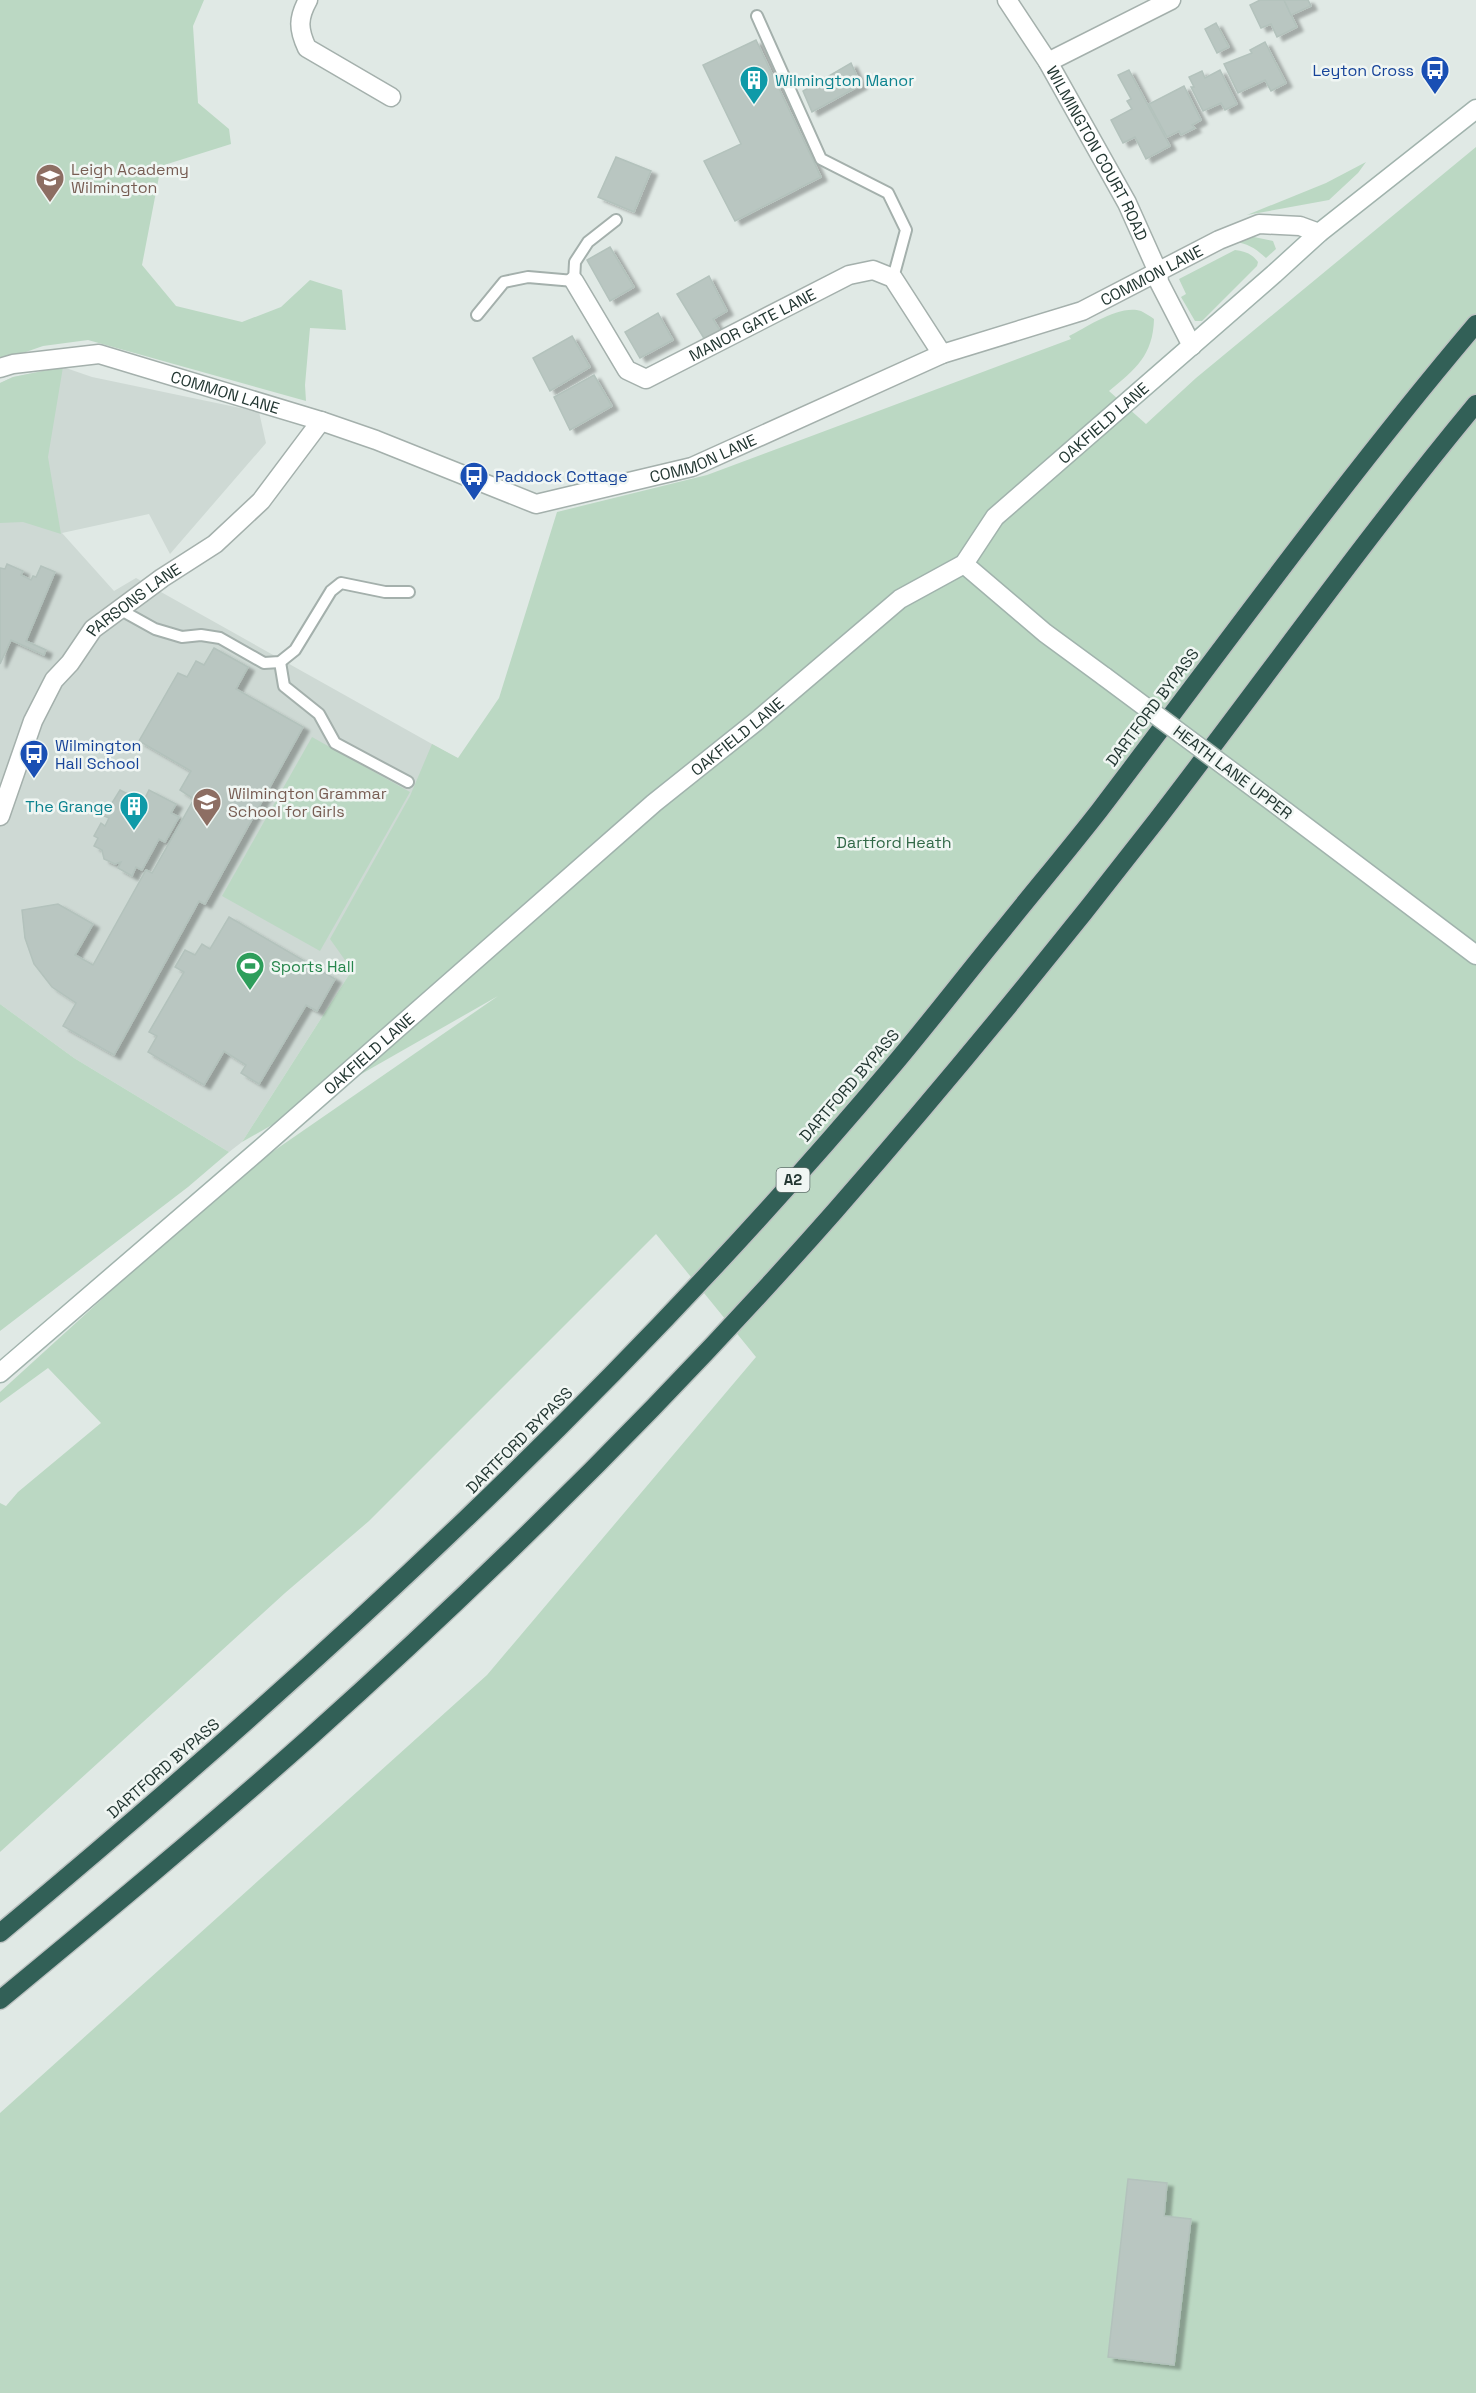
<svg xmlns="http://www.w3.org/2000/svg" width="1476" height="2393" viewBox="0 0 1476 2393" font-family="'Space Grotesk',sans-serif">
	<style>
		.built { fill: #ced9d4 }
		.green { fill: #bbd8c3 }
		.building { fill: #b9c6c1; stroke: #b3c2bc; stroke-width: 1.5; filter: url(#shadow) }
		.lines { fill: none; stroke-linecap: round; stroke-linejoin: round }
		.lane-casing { stroke: #a4b0ac; stroke-width: 14 }
		.street-casing { stroke: #a4b0ac; stroke-width: 21 }
		.secondary-casing { stroke: #a1b3ad; stroke-width: 21 }
		.highway-casing { stroke: #bdc3c2; stroke-width: 21 }
		.lane { stroke: #fff; stroke-width: 10 }
		.street { stroke: #fff; stroke-width: 18 }
		.secondary { stroke: #fff; stroke-width: 18 }
		.highway { stroke: #326057; stroke-width: 18 }
		.secondary-bridge-casing { stroke: #a1b3ad; stroke-width: 21; stroke-linecap: butt }
		.secondary-bridge { stroke: #fff; stroke-width: 18 }
		.labels { text-anchor: middle; stroke-width: 5; stroke-linejoin: round; paint-order: stroke }
		.shield { fill: #f0f6f3; stroke: #60706c; stroke-width: 1.5 }
		.shield-label { font-size: 15px; font-weight: bold; fill: #233732 }
		.transit-label { font-size: 16px; fill: #164399; stroke: #f0f6f3; text-anchor: start }
		.culture-label { font-size: 16px; fill: #0d838f; stroke: #f0f6f3; text-anchor: start }
		.street-label { font-size: 16px; fill: #233732; stroke: #f0f6f3 }
		.education-label { font-size: 16px; fill: #785e54; stroke: #f0f6f3; text-anchor: start }
		.park-label { font-size: 16px; fill: #326948; stroke: #f0f6f3 }
		.leisure-label { font-size: 16px; fill: #27864d; stroke: #f0f6f3; text-anchor: start }
	</style>
	<defs>
		<filter id="shadow"><feDropShadow dx="6" dy="4" stdDeviation="1.5" flood-color="#0004"/></filter>
	</defs>
	<rect width="100%" height="100%" fill="#e0e9e5"/>
	<path class="built" d="M63 367 92 377 259 412 266 443 170 554 149 514 62 533 114 591 136 578 457 758 352 970 242 1142 229 1152 74 1058 0 1004V383L13 377Z"/>
	<g class="green">
		<path d="M0 0H204L193 26 198 103 229 129 231 144 161 166 142 265 176 306 242 322 281 307 310 280 342 290 346 330 310 328 305 385 306 401 88 340 43 346 0 361Z"/>
		<path d="M1476 147V2393H0V2113L487 1675 756 1357 656 1234 369 1521 285 1593 0 1852V1503L6 1506 18 1492 101 1423 48 1368 0 1403V1392L146 1259 265 1157 498 996 242 1142 352 970 330 939 410 796 432 744 458 758 499 698 557 512 707 475 1071 339 1069 336C1087 327 1120 304 1141 311 1145 313 1150 316 1154 319 1153 355 1136 369 1109 391L1146 424 1196 378Z"/>
		<path d="M1366 162 1358 173 1329 200 1247 215 1326 183Z"/>
		<path d="M1254 237 1273 241 1276 249 1266 258C1256 249 1248 243 1234 242L1241 238Z"/>
		<path d="M1235 250C1245 251 1252 254 1258 262L1257 266 1202 321H1195L1181 297 1186 294 1179 279Z"/>
		<path d="M63 367 48 457 61 534 23 522 0 523V383L13 377Z"/>
		<path d="M312 737 410 792 320 951 222 896Z"/>
		<path d="M0 1004 74 1058 229 1152 188 1187 0 1331Z"/>
	</g>
	<g class="building">
		<path d="M1260 0H1284L1297 27 1277 37 1271 24 1261 28 1250 5Z"/>
		<path d="M1284 0H1308L1311 6 1291 15Z"/>
		<path d="M1216 23 1229 47 1217 53 1205 29Z"/>
		<path d="M756 40 821 177 735 221 704 161 741 144 703 65Z"/>
		<path d="M1265 42 1286 83 1271 91 1265 80 1238 93 1224 64 1252 53 1250 50Z"/>
		<path d="M851 63 861 85 812 112 803 91Z"/>
		<path d="M1129 70 1170 146 1146 159 1135 137 1123 143 1111 120 1132 109 1127 101 1131 99 1118 75Z"/>
		<path d="M1220 70 1237 104 1225 110 1221 103 1203 111 1191 87H1194L1189 77 1202 71 1205 78Z"/>
		<path d="M1184 86 1201 120 1192 125 1195 128 1181 135 1179 131 1167 137 1149 104Z"/>
		<path d="M616 157 651 171 634 212 598 197Z"/>
		<path d="M610 247 634 287 610 301 587 260Z"/>
		<path d="M709 276 727 311 713 319 721 332 705 340 677 294Z"/>
		<path d="M658 313 673 340 640 358 625 332Z"/>
		<path d="M572 336 590 367 550 391 533 358Z"/>
		<path d="M594 375 612 406 570 430 554 397Z"/>
		<path d="M7 564 23 571 21 575 31 580 33 576 36 577 41 566 55 572 26 641 46 650 44 655 11 640 0 664V568L5 569Z"/>
		<path d="M214 648 248 667 236 689 303 727 205 904 199 901 114 1055 63 1026 76 1003 52 987 34 964 25 938 22 910 58 904 93 924 75 955 93 965 146 870 152 873 194 799 180 790 191 771 139 741 178 673 187 677 196 661 204 665Z"/>
		<path d="M120 790 143 802 149 790 176 804 171 813 179 817 165 842 159 839 142 870 136 867 132 876 118 868 121 862 115 864 104 859 102 850 94 846 98 838 94 836 101 823 105 826 109 818 104 816Z"/>
		<path d="M229 917 335 979 317 1011 306 1005 259 1084 241 1073 246 1065 224 1051 204 1085 148 1052 157 1036 149 1032 184 972 175 967 185 950 195 955 202 944 210 949Z"/>
		<path d="M1128 2179 1167 2183 1164 2216 1191 2219 1174 2365 1108 2357Z"/>
	</g>
	<g class="lines">
		<g class="lane-casing">
			<g id="lane">
				<path d="M757 16 821 159 888 193 906 230 893 278"/>
				<path d="M477 315 504 282 528 277 574 281 575 262 588 242 616 220"/>
				<path d="M119 609 155 629 182 637 201 635 220 638 264 663 280 662 295 650 331 591 341 583 385 592H409"/>
				<path d="M280 662 284 686 319 714 335 743 408 782"/>
			</g>
		</g>
		<g class="street-casing">
			<g id="street">
				<path d="M308 0C298 18 298 29 307 48L391 97"/>
				<path id="s1" d="M1007 0 1048 62 1127 203 1158 272 1159 282 1192 346"/>
				<path d="M1048 62 1171 0"/>
				<path id="s2" d="M574 281 627 370 646 379 849 275 873 270 893 278 942 354"/>
				<path id="s3" d="M0 368 13 364 99 354 321 421 376 440 536 504 692 467 942 354 1082 311 1219 240 1259 224 1300 226 1319 233"/>
				<path id="s4" d="M0 816 33 721 54 680 70 663 93 629 162 578 215 544 261 501 321 421"/>
			</g>
		</g>
		<g class="secondary-casing">
			<g id="secondary">
				<path d="M964 564 1045 633 1105 677"/>
				<path d="M1285 811 1476 955"/>
				<path id="s5" d="M0 1373 259 1150 654 803 758 720 900 599 964 564 995 517 1274 274 1319 233 1476 109"/>
			</g>
		</g>
		<g class="highway-casing">
			<g id="highway">
				<path d="M0 1933C319 1667 624 1385 891 1068 929 1023 965 976 1002 931 1034 891 1067 852 1099 811 1223 648 1343 481 1476 324"/>
				<path d="M0 2000C104 1914 208 1828 309 1738 494 1572 671 1397 835 1211 946 1084 1053 954 1156 821 1263 682 1364 539 1476 404"/>
			</g>
		</g>
		<use href="#lane" class="lane"/>
		<use href="#street" class="street"/>
		<use href="#secondary" class="secondary"/>
		<use href="#highway" class="highway"/>
		<g class="secondary-bridge-casing">
			<path id="secondary-bridge" d="M1105 677 1285 811"/>
		</g>
		<use href="#secondary-bridge" class="secondary-bridge"/>
	</g>
	<defs>
		<g id="bus-pin" transform="scale(1.5)"><path d="M0 17L-7.5 6A9.5 9.5 0 1 1 7.5 6Z" fill="#1a4fb4" stroke="#f0f6f3"/><path d="M-5-6H5V4H4V6H2V4H-2V6H-4V4H-5ZM-3.5-4V0h7V-4ZM-3.5 1.2v1.5H-2V1.2ZM2 1.2v1.5H3.5V1.2Z" fill="#fff"/></g>
		<g id="building-pin" transform="scale(1.5)"><path d="M0 17L-7.5 6A9.5 9.5 0 1 1 7.5 6Z" fill="#0f9aa8" stroke="#f0f6f3"/><path d="M-4-6H4V6H1V3H-1V6H-4ZM-2.5-4.3h1.7v1.8h-1.7ZM.8-4.3h1.7v1.8H.8ZM-2.5-1h1.7V.8h-1.7ZM.8-1h1.7V.8H.8Z" fill="#fff"/></g>
		<g id="school-pin" transform="scale(1.5)"><path d="M0 17L-7.5 6A9.5 9.5 0 1 1 7.5 6Z" fill="#8d6e63" stroke="#f0f6f3"/><path d="M0-5L7-2L0 1L-7-2ZM-4 1L0 2.5L4 1V4Q0 6-4 4Z" fill="#fff"/></g>
		<g id="stadium-pin" transform="scale(1.5)"><path d="M0 17L-7.5 6A9.5 9.5 0 1 1 7.5 6Z" fill="#2e9e5b" stroke="#f0f6f3"/><path d="M0-5a6.5 5 0 1 0 0 10a6.5 5 0 1 0 0-10ZM-3.5-1.8h7v3.6h-7Z" fill="#fff"/></g>
	</defs>
	<g fill-rule="evenodd">
		<use href="#bus-pin" x="1435" y="70"/>
		<use href="#building-pin" x="754" y="80"/>
		<use href="#school-pin" x="50" y="178"/>
		<use href="#bus-pin" x="474" y="476"/>
		<use href="#bus-pin" x="34" y="754"/>
		<use href="#school-pin" x="207" y="802"/>
		<use href="#building-pin" x="134" y="806"/>
		<use href="#stadium-pin" x="250" y="966"/>
	</g>
	<g class="labels">
		<rect class="shield" x="776.5" y="1168" width="33" height="24" rx="4.5"/>
		<g class="shield-label">
			<text x="793" y="1185">A2</text>
		</g>
		<g class="transit-label">
			<text x="1414" y="76" text-anchor="end">Leyton Cross</text>
			<text x="495" y="482">Paddock Cottage</text>
			<text x="55" y="751">Wilmington<tspan x="55" dy="18">Hall School</tspan></text>
		</g>
		<g class="culture-label">
			<text x="775" y="86">Wilmington Manor</text>
			<text x="113" y="812" text-anchor="end">The Grange</text>
		</g>
		<g class="street-label">
			<text dy="6" stroke="none"><textPath href="#s1" startOffset="178">WILMINGTON COURT ROAD</textPath></text>
			<text dy="6" stroke="none"><textPath href="#s3" startOffset="1222">COMMON LANE</textPath></text>
			<text dy="6" stroke="none"><textPath href="#s2" startOffset="244">MANOR GATE LANE</textPath></text>
			<text dy="6" stroke="none"><textPath href="#s3" startOffset="232">COMMON LANE</textPath></text>
			<text dy="6" stroke="none"><textPath href="#s5" startOffset="1460">OAKFIELD LANE</textPath></text>
			<text dy="6" stroke="none"><textPath href="#s3" startOffset="736">COMMON LANE</textPath></text>
			<text dy="6" stroke="none"><textPath href="#s4" startOffset="261">PARSONS LANE</textPath></text>
			<text transform="translate(1152 707) rotate(-53)" y="6">DARTFORD BYPASS</text>
			<text dy="6" stroke="none"><textPath href="#s5" startOffset="974">OAKFIELD LANE</textPath></text>
			<text transform="translate(1233 772) rotate(37)" y="6">HEATH LANE UPPER</text>
			<text dy="6" stroke="none"><textPath href="#s5" startOffset="488">OAKFIELD LANE</textPath></text>
			<text transform="translate(849 1085) rotate(-49)" y="6">DARTFORD BYPASS</text>
			<text transform="translate(519 1440) rotate(-45)" y="6">DARTFORD BYPASS</text>
			<text transform="translate(163 1768) rotate(-41)" y="6">DARTFORD BYPASS</text>
		</g>
		<g class="education-label">
			<text x="71" y="175">Leigh Academy<tspan x="71" dy="18">Wilmington</tspan></text>
			<text x="228" y="799">Wilmington Grammar<tspan x="228" dy="18">School for Girls</tspan></text>
		</g>
		<g class="park-label">
			<text x="894" y="848">Dartford Heath</text>
		</g>
		<g class="leisure-label">
			<text x="271" y="972">Sports Hall</text>
		</g>
	</g>
</svg>
